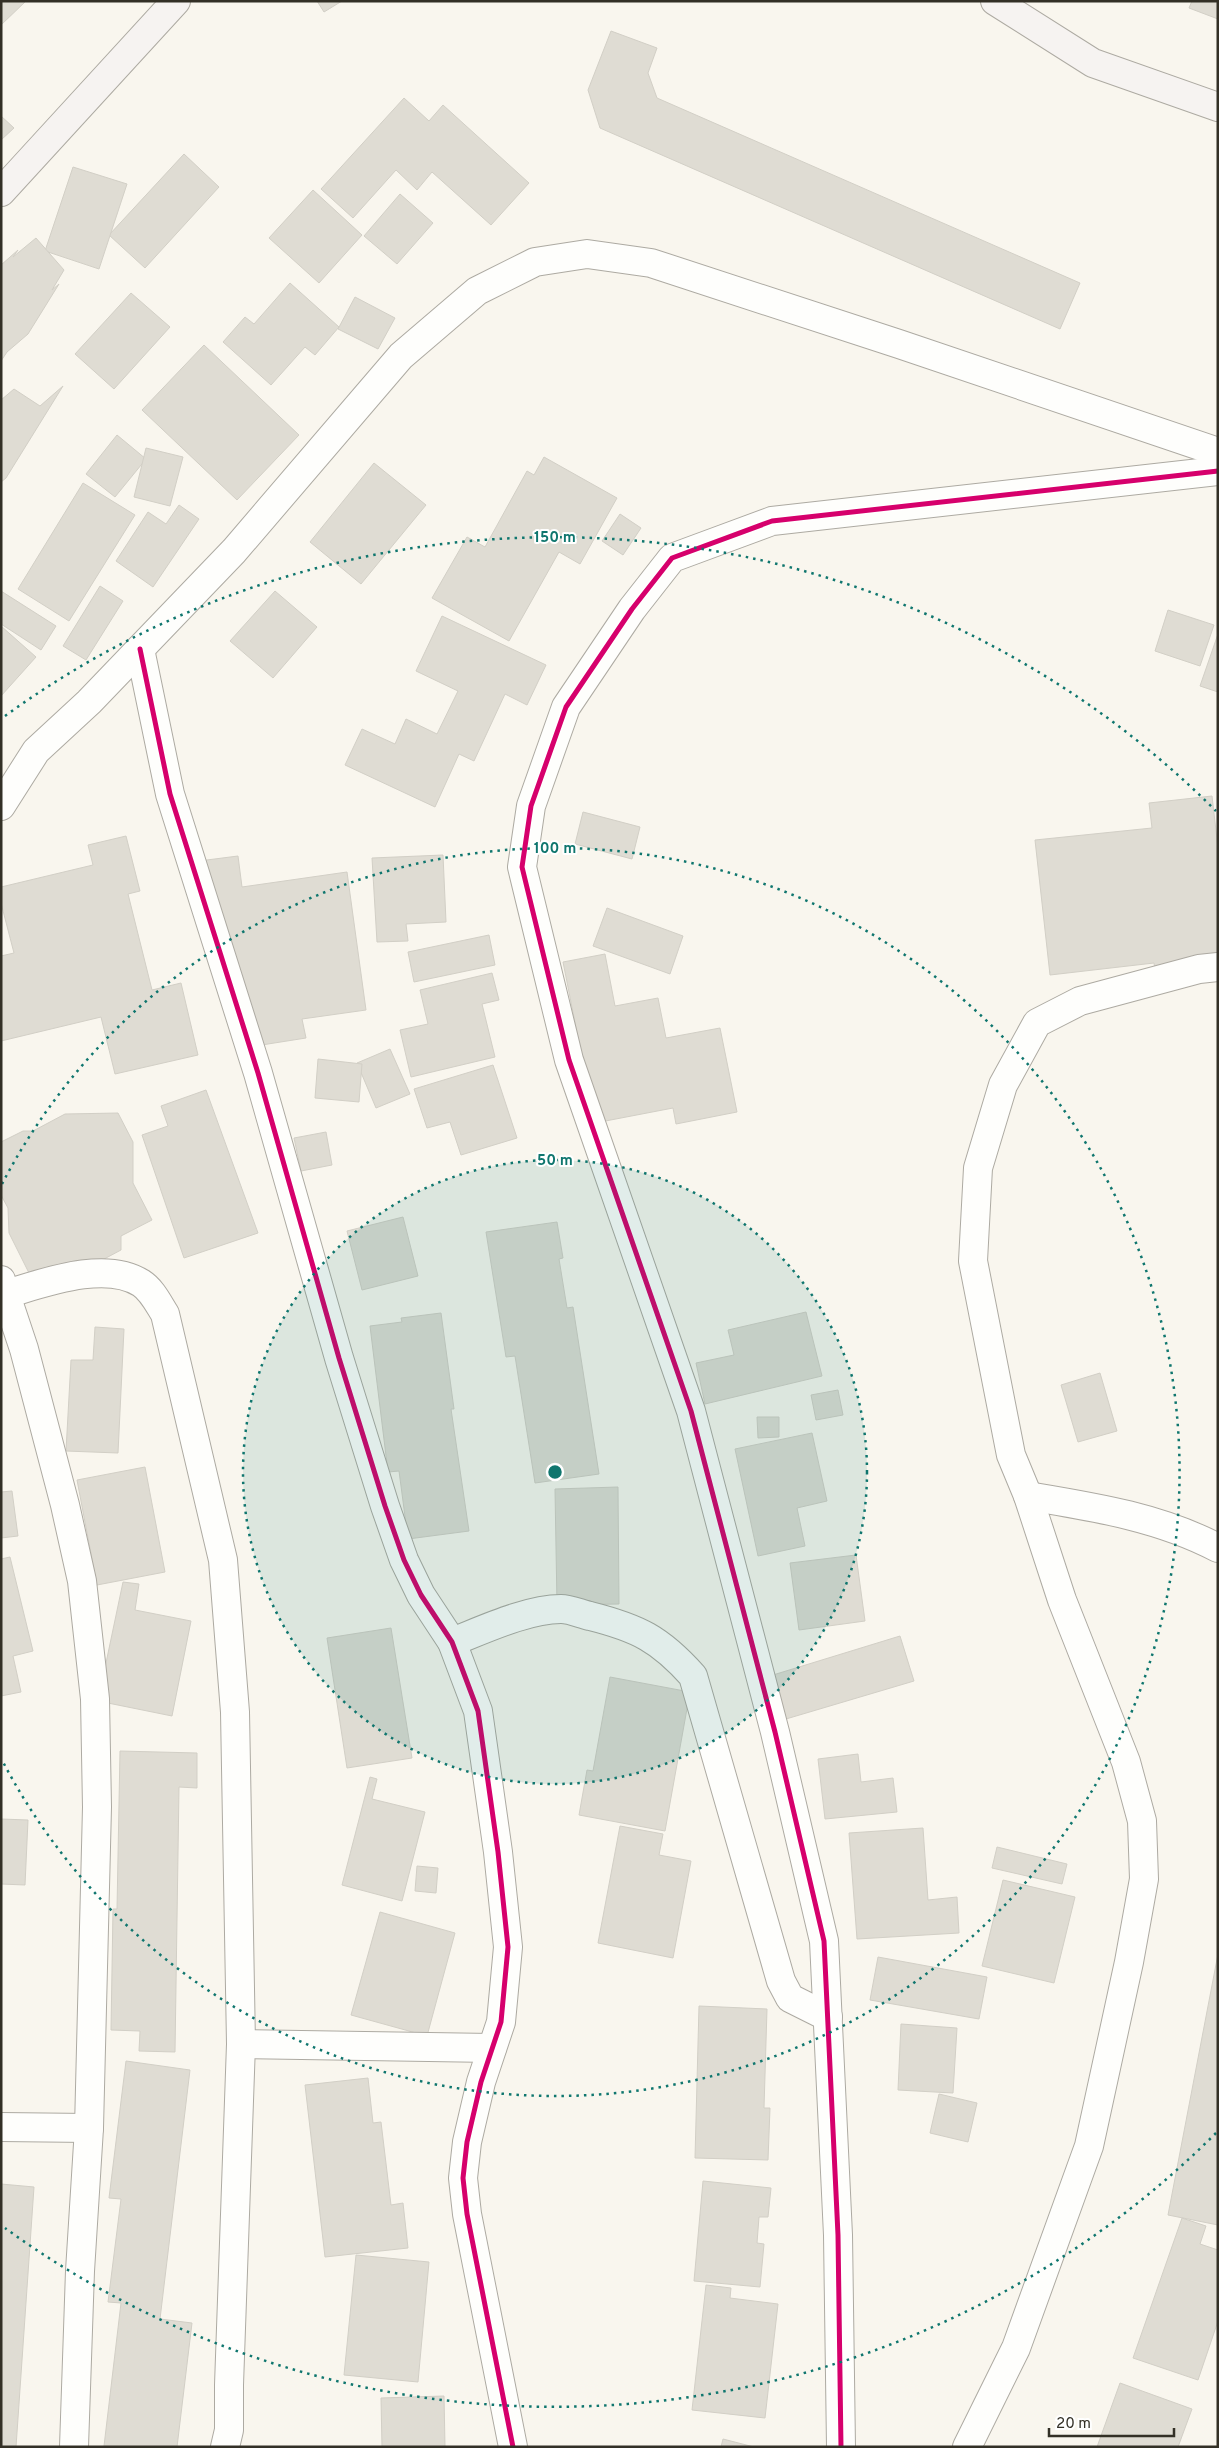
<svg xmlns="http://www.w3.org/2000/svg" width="1219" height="2448" viewBox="0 0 1219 2448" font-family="Overpass,sans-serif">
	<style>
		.building { fill: #dfdcd3; stroke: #d2cfc6 }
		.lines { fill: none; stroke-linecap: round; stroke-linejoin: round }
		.minor-casing { stroke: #adaaa2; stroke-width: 30 }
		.tertiary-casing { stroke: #adaaa2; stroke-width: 30 }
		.secondary-casing { stroke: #adaaa2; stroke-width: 30 }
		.minor { stroke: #fefefc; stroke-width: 28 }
		.tertiary { stroke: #fefefc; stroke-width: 28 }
		.secondary { stroke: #f6f3f1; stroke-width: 28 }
		.cycleway-casing { stroke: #fff; stroke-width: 8 }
		.cycleway { stroke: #d6006c; stroke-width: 5 }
		.ring { fill: none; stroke: #0f766e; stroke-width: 2.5; stroke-dasharray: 2.5 5 }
		.centre { fill: #0f766e; stroke: #fff; stroke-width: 2.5 }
		.ring-label { font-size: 15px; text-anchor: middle; font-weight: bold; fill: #0f766e; stroke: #fff; stroke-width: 4; stroke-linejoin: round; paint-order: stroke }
	</style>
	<rect width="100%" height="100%" fill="#f9f6ee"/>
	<g class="building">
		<path d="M1 1H26L1 25Z"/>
		<path d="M317 1H342L324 12Z"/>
		<path d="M1192 1H1218V19L1189 8Z"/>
		<path d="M611 31 657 48 648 73 657 98 1080 283 1060 329 600 128 588 90Z"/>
		<path d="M404 98 429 121 443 105 529 183 491 225 432 172 417 190 396 170 353 218 321 189Z"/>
		<path d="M1 116 14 128 1 140Z"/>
		<path d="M184 154 219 187 145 268 109 235Z"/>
		<path d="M73 167 127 184 99 269 45 251Z"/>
		<path d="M313 190 362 235 319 283 269 238Z"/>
		<path d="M400 194 433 223 397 264 364 236Z"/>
		<path d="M36 238 64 270 52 290 59 284 28 334 7 352 1 361V265L18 250 13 257Z"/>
		<path d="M290 283 339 327 315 355 305 347 271 385 223 342 245 317 254 324Z"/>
		<path d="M131 293 170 327 114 389 75 354Z"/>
		<path d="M355 297 395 318 378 349 338 329Z"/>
		<path d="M204 345 299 435 237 500 142 410Z"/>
		<path d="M63 386 6 478 1 482V400L14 389 40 406Z"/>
		<path d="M117 435 146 459 115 497 86 474Z"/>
		<path d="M146 448 183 457 170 506 134 497Z"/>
		<path d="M544 457 617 498 580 564 559 552 509 641 432 598 467 537 485 547 527 471 534 475Z"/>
		<path d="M374 463 426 505 361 584 310 542Z"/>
		<path d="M83 483 135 515 69 621 18 589Z"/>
		<path d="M179 505 199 519 153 587 116 561 148 512 166 524Z"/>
		<path d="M620 514 641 528 623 555 602 541Z"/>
		<path d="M100 586 123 601 86 660 63 646Z"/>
		<path d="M1 591 56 626 41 650 1 624Z"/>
		<path d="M275 591 317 627 273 678 230 641Z"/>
		<path d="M1168 610 1214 625 1200 666 1155 651Z"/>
		<path d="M442 616 546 665 527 705 505 694 474 761 459 754 435 807 345 765 362 729 395 744 406 719 437 734 458 691 416 671Z"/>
		<path d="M1 626 36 657 1 696Z"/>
		<path d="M1218 634V692L1200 686Z"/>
		<path d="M1212 796 1218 848V977L1157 983 1154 963 1050 975 1035 840 1152 828 1149 803Z"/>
		<path d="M583 812 640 827 632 859 575 844Z"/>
		<path d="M126 836 140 891 128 894 152 990 181 983 198 1055 115 1074 101 1017 1 1041V956L14 953 1 903V887L93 865 88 845Z"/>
		<path d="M443 855 446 922 406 924 408 941 377 942 372 858Z"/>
		<path d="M238 856 242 887 347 872 366 1010 302 1019 306 1038 249 1047 199 861Z"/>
		<path d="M607 908 683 936 670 974 593 946Z"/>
		<path d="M489 935 495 965 414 982 408 952Z"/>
		<path d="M605 954 615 1006 658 998 666 1038 720 1028 737 1112 676 1124 673 1108 595 1123 563 962Z"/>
		<path d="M492 973 499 1000 482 1004 495 1057 411 1077 400 1030 428 1024 420 990Z"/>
		<path d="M390 1049 410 1094 376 1108 357 1063Z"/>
		<path d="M318 1059 362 1064 359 1102 315 1098Z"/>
		<path d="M493 1065 517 1138 461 1155 450 1122 427 1128 414 1089Z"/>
		<path d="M206 1090 258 1233 184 1258 142 1135 168 1126 161 1106Z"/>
		<path d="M118 1113 133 1142V1183L152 1220 121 1236V1250L74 1275H30L9 1233 8 1208 1 1195V1142L23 1131H33L65 1114Z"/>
		<path d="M326 1132 332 1165 301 1171 294 1138Z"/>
		<path d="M403 1217 418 1276 362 1290 347 1231Z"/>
		<path d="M557 1222 563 1258 559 1259 567 1308 573 1307 599 1474 535 1483 515 1356 506 1357 486 1232Z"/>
		<path d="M806 1312 822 1376 705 1404 696 1363 734 1355 728 1330Z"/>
		<path d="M441 1313 454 1409H451L469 1531 408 1539 399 1471 388 1472 370 1326 402 1322 401 1318Z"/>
		<path d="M95 1327 124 1329 118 1453 66 1451 71 1360H93Z"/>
		<path d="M1100 1373 1117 1431 1078 1442 1061 1385Z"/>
		<path d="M838 1390 843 1415 816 1420 811 1395Z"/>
		<path d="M757 1417H779V1437L758 1438Z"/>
		<path d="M812 1433 827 1501 797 1508 805 1546 758 1556 735 1449Z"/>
		<path d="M145 1467 165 1572 97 1585 77 1480Z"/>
		<path d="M618 1487 619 1604 557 1605 555 1489Z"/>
		<path d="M12 1491 18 1536 1 1538V1492Z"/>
		<path d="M856 1555 865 1621 799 1630 790 1563Z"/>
		<path d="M10 1557 33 1651 13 1656 21 1692 1 1696V1559Z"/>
		<path d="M123 1582 139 1584 135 1610 191 1621 172 1716 98 1701Z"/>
		<path d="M391 1628 412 1758 347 1768 327 1638Z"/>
		<path d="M900 1636 914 1681 786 1719 773 1675Z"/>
		<path d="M610 1677 690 1692 665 1831 579 1815 587 1770 593 1771Z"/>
		<path d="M120 1751 197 1753V1788L179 1787 175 2052 139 2051 140 2031 111 2030 113 1909H117Z"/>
		<path d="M858 1754 861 1782 893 1778 897 1812 825 1819 818 1759Z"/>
		<path d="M370 1777 377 1779 372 1799 425 1812 402 1901 342 1885Z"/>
		<path d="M1 1819 28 1820 25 1885 1 1884Z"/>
		<path d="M620 1826 663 1834 659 1855 691 1861 673 1958 598 1943Z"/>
		<path d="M923 1828 928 1900 957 1897 959 1933 857 1939 849 1833Z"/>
		<path d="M997 1847 1067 1864 1062 1884 992 1868Z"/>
		<path d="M417 1866 438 1868 436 1893 415 1891Z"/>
		<path d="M1003 1880 1075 1897 1054 1983 982 1966Z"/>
		<path d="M380 1912 455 1933 427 2036 351 2015Z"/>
		<path d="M1218 1954V2225L1168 2215Z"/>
		<path d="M878 1957 987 1977 979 2019 870 2000Z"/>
		<path d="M699 2006 767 2009 764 2108H770L768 2160 695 2158Z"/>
		<path d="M901 2024 957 2028 953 2093 898 2090Z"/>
		<path d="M126 2061 190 2070 160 2319 192 2323 177 2447 104 2446 121 2303 108 2302 121 2199 109 2198Z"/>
		<path d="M368 2078 373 2123 381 2122 391 2205 403 2203 408 2248 325 2257 305 2085Z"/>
		<path d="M939 2094 977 2103 968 2142 930 2133Z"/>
		<path d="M703 2181 771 2188 768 2217H759L757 2243 764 2244 760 2287 694 2281Z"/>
		<path d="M1 2184 34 2187 16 2447H1Z"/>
		<path d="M1182 2218 1206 2226 1200 2244 1218 2250V2321L1198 2380 1133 2358Z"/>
		<path d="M356 2255 429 2262 418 2382 344 2375Z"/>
		<path d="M706 2285 731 2288 730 2298 778 2304 765 2418 692 2410Z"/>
		<path d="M1120 2383 1192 2409 1178 2447H1097Z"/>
		<path d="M444 2396 445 2447H382L381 2398Z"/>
		<path d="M723 2439 754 2447H721Z"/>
	</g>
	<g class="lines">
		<g class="minor-casing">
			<g id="minor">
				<path d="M140 649 170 794 258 1073 339 1358 385 1506 404 1560 421 1595 452 1642 478 1711 498 1852 508 1947 501 2022 481 2082 467 2142 463 2178 467 2214 513 2447"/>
				<path d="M6 1294C44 1283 105 1260 141 1283 152 1290 158 1303 165 1314L223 1560 235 1712 241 2044 229 2385V2430L225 2447"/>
				<path d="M1028 1496C1094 1507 1159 1517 1218 1548"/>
				<path d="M452 1642C483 1630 527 1609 561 1609 570 1609 581 1614 590 1616 638 1628 660 1639 693 1676L781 1981 790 1998 828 2017"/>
				<path d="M241 2044 492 2048"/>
				<path d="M1 2127 89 2128"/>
				<path d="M841 2447 838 2235 824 1941 775 1732 691 1411 569 1060 522 867 531 806 566 707 632 609 672 558 772 521 1218 471"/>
				<path d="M967 2447 1016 2348 1089 2146 1129 1962 1144 1879 1142 1821 1126 1762 1062 1600 1028 1496 1011 1455 973 1261 978 1168 1003 1085 1037 1023 1080 1001 1199 969 1218 967"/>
			</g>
		</g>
		<g class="tertiary-casing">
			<g id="tertiary">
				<path d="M1 806 36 751 89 702 234 551 401 356 477 291 535 262 587 254 651 263 899 344 1218 452"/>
				<path d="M1 1280 24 1349 65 1505 82 1581 95 1699 97 1807 89 2128 80 2271 74 2447"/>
			</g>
		</g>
		<g class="secondary-casing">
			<g id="secondary">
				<path d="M995 1 1093 63 1218 107"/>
				<path d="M1 192 176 1"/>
			</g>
		</g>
		<use href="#minor" class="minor"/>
		<use href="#tertiary" class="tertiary"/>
		<use href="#secondary" class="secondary"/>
		<g class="cycleway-casing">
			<g id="cycleway">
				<path d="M140 649 170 794 258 1073 339 1358 385 1506 404 1560 421 1595 452 1642 478 1711 498 1852 508 1947 501 2022 481 2082 467 2142 463 2178 467 2214 513 2447"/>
				<path d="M841 2447 838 2235 824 1941 775 1732 691 1411 569 1060 522 867 531 806 566 707 632 609 672 558 772 521 1218 471"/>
			</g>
		</g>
		<use href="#cycleway" class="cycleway"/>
	</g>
	<circle cx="555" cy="1472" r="312" fill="#0f766e" fill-opacity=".12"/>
	<g class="ring">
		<circle cx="555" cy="1472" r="312"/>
		<path d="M2 1184A624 624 0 1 1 2 1760"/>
		<path d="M1216 2133A935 935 0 0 1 5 2228M5 716A935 935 0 0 1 1216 811"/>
	</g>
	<circle cx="555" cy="1472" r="8" class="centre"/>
	<g class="ring-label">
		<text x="555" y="542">150 m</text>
		<text x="555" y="853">100 m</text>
		<text x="555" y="1165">50 m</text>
	</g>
	<rect width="1219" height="2448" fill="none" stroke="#333026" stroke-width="5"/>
	<path d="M1049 2428v8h125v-8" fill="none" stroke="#333026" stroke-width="2.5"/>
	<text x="1056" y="2428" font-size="15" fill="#333026" stroke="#ffffff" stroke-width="4" paint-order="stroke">20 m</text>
</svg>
